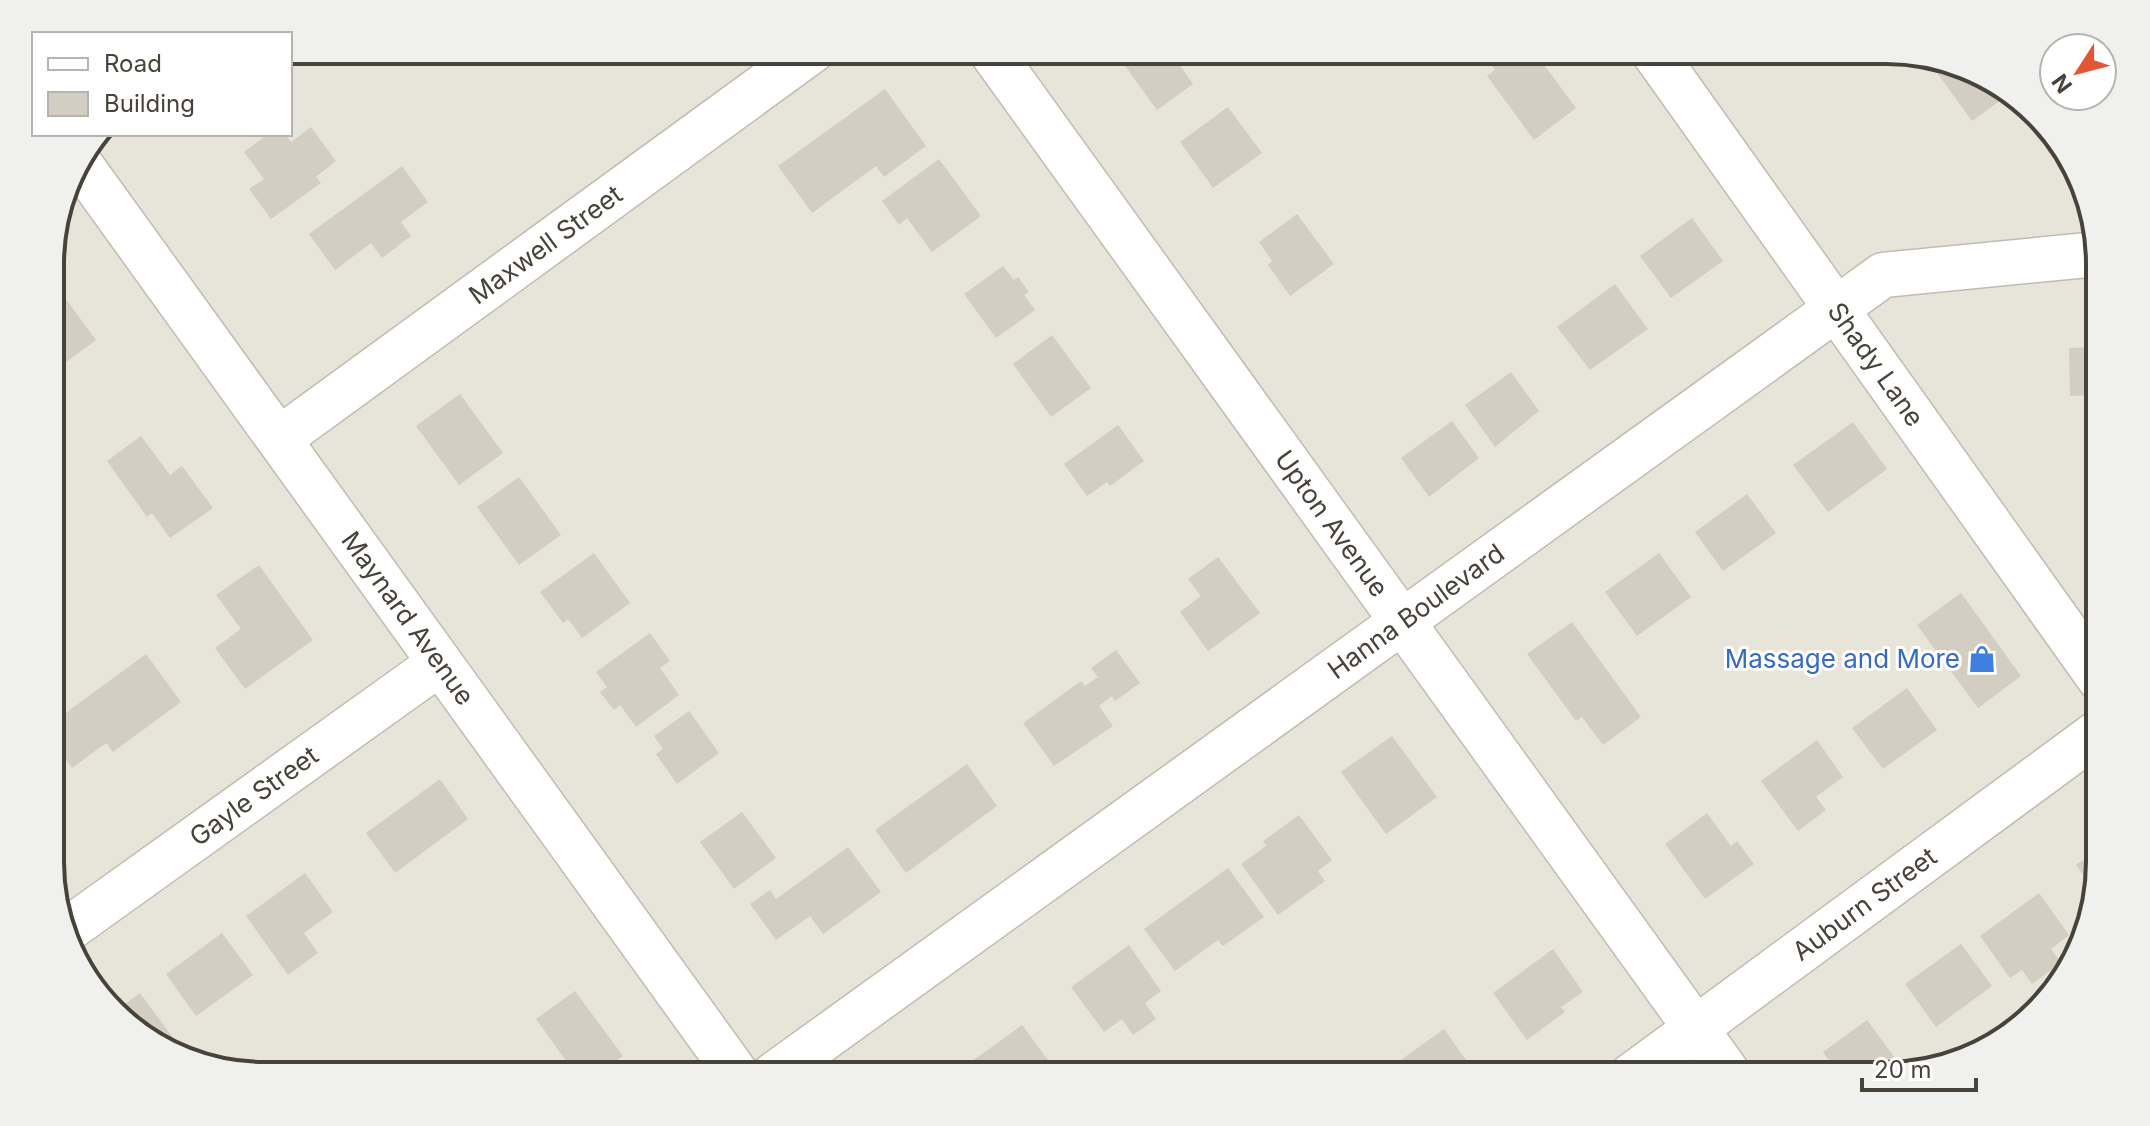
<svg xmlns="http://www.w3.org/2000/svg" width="2150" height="1126" viewBox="0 0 2150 1126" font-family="Inter,sans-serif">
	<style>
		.residential { fill: #e7e4da }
		.building { fill: #d4cec2 }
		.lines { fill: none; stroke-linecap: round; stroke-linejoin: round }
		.minor-casing { stroke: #c1bcb2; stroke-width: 47 }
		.minor { stroke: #fff; stroke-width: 44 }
		.labels { text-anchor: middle; stroke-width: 6; stroke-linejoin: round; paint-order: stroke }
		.street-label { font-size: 26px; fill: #47433a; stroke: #fff }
		.shop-label { font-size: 26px; fill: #366cbe; stroke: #fff; text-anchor: end }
		.rim { fill: none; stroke: #47433a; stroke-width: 4 }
	</style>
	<rect width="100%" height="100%" fill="#f4f2eb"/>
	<path class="residential" d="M290 50H1886L1981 72 2064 145 2098 236 2100 863 2078 957 2005 1040 1900 1076H264L169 1054 86 981 52 891 50 249 72 170 99 134H290Z"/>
	<g class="building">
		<path d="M1132 50H1169L1193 84 1157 110 1120 59Z"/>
		<path d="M1480 50H1514L1516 53 1533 50 1576 108 1534 140 1487 76 1495 70Z"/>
		<path d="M1927 59 1981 72 2008 95 1972 121Z"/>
		<path d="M885 89 926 146 884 177 876 166 812 213 778 166Z"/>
		<path d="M1228 107 1262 153 1213 188 1180 142Z"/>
		<path d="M311 127 336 161 316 177 321 183 271 219 249 189 264 179 244 152 268 134H285L291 142Z"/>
		<path d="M939 159 981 216 932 252 907 218 899 225 882 201Z"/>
		<path d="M402 166 428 202 401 222 411 236 382 258 371 243 335 270 309 234Z"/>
		<path d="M1297 214 1334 264 1290 296 1268 265 1272 261 1259 242Z"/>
		<path d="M1692 218 1723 261 1671 298 1640 256Z"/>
		<path d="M1003 266 1014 280 1018 277 1029 292 1024 295 1035 310 996 338 964 294Z"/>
		<path d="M1615 284 1648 329 1590 370 1557 327Z"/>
		<path d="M59 290 96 340 54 371 51 296Z"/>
		<path d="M1052 335 1091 388 1051 417 1013 364Z"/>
		<path d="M2099 347V395L2070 396 2069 348Z"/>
		<path d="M1511 372 1539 411 1495 447 1465 405Z"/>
		<path d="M460 394 503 453 459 485 416 426Z"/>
		<path d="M1452 421 1479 458 1429 497 1401 458Z"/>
		<path d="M1853 422 1887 469 1828 512 1793 465Z"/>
		<path d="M1118 425 1144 461 1110 486 1107 482 1087 496 1064 464Z"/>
		<path d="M141 436 170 475 182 466 213 508 170 538 152 513 147 517 107 461Z"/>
		<path d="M519 477 561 535 519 565 477 507Z"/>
		<path d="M1747 494 1776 533 1723 571 1695 532Z"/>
		<path d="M594 553 630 603 582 638 568 619 563 623 540 592Z"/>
		<path d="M1659 553 1691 597 1637 636 1605 592Z"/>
		<path d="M1218 557 1260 613 1208 651 1180 612 1201 596 1188 579Z"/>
		<path d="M259 565 313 640 245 689 215 648 241 629 216 595Z"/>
		<path d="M1961 593 2021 676 1978 708 1917 625Z"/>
		<path d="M1572 622 1641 717 1603 745 1582 717 1576 721 1527 654Z"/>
		<path d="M650 633 670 661 660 668 679 695 636 727 620 705 614 710 600 692 607 687 596 672Z"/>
		<path d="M1116 650 1140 683 1115 701 1112 696 1099 706 1113 726 1054 766 1023 723 1081 681 1085 686 1098 677 1091 668Z"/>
		<path d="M146 654 181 702 113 752 106 743 72 768 52 740V723Z"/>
		<path d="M1907 688 1937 730 1883 769 1852 728Z"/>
		<path d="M689 711 719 753 677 784 656 754 663 749 654 736Z"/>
		<path d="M1392 736 1437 797 1386 834 1341 772Z"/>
		<path d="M1817 740 1843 777 1816 797 1826 810 1798 831 1761 781Z"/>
		<path d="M967 764 997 806 906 873 875 830Z"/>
		<path d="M440 779 468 819 395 873 366 833Z"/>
		<path d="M742 812 776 858 734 889 700 842Z"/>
		<path d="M1707 813 1731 846 1737 841 1754 864 1705 899 1665 844Z"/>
		<path d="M1299 815 1332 860 1318 871 1325 881 1278 915 1241 864 1266 846 1263 841Z"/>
		<path d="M848 847 881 892 823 934 810 916 776 940 750 904 770 890 776 899Z"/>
		<path d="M2100 848V863L2094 889 2076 865Z"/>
		<path d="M1228 868 1264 917 1223 946 1218 940 1175 971 1144 929Z"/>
		<path d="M305 873 333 912 304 933 318 953 288 975 246 916Z"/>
		<path d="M2039 893 2069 935 2051 949 2061 963 2032 984 2022 970 2010 978 1980 936Z"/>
		<path d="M222 933 253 975 196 1016 166 974Z"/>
		<path d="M1961 944 1992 986 1936 1027 1905 984Z"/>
		<path d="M1129 945 1161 991 1145 1003 1156 1019 1133 1035 1122 1019 1104 1032 1071 987Z"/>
		<path d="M1553 949 1583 992 1561 1007 1565 1012 1527 1040 1493 993Z"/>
		<path d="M575 991 623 1056 595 1076H577L536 1019Z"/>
		<path d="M140 993 188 1058 169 1054 118 1009Z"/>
		<path d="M1867 1020 1906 1073 1840 1076 1823 1052Z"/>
		<path d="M1022 1025 1054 1068 1043 1076H966L961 1069Z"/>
		<path d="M1444 1029 1471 1067 1459 1076H1398L1391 1067Z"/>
	</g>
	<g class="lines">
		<g class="minor-casing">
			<g id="minor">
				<path id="s1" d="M990 50 1730 1076"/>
				<path id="s2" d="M1652 50 2099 678"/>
				<path id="s3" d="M78 161 738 1076"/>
				<path id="s4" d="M279 439 813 50"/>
				<path id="s5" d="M67 930 440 663"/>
				<path id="s6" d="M772 1076 1883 275 2098 254"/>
				<path id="s7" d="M1631 1076 2100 731"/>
			</g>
		</g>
		<use href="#minor" class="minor"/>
	</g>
	<defs>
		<g id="shop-bare" transform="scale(2.16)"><path d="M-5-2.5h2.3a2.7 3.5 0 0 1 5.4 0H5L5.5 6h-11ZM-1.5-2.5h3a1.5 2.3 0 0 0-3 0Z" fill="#3f7fe0" stroke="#fff" stroke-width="2.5" paint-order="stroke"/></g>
	</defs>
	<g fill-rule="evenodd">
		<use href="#shop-bare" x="1982" y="659"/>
	</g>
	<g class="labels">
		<g class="street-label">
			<text dy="9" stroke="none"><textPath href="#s4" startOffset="330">Maxwell Street</textPath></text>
			<text dy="9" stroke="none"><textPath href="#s2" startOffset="386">Shady Lane</textPath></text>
			<text dy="9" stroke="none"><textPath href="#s1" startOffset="584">Upton Avenue</textPath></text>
			<text dy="9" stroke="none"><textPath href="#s6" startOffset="794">Hanna Boulevard</textPath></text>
			<text dy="9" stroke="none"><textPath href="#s3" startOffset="564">Maynard Avenue</textPath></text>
			<text dy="9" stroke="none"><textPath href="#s5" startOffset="230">Gayle Street</textPath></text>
			<text dy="9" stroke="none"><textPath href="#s7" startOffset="290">Auburn Street</textPath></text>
		</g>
		<g class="shop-label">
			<text x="1960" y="668">Massage and More</text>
		</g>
	</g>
	<path d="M0 0H2150V1126H0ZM264 64H1886A200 200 0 0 1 2086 264V862A200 200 0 0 1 1886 1062H264A200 200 0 0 1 64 862V264A200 200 0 0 1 264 64Z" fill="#f0f0ef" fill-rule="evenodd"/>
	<path class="rim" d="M264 64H1886A200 200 0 0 1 2086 264V862A200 200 0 0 1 1886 1062H264A200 200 0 0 1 64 862V264A200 200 0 0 1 264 64Z"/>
	<rect x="32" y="32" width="260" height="104" fill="#ffffff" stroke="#b5b4b0" stroke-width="2"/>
	<rect x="48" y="58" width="40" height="12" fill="#ffffff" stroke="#b5b4b0" stroke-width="2"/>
	<text x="104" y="72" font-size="24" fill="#47433a">Road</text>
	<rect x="48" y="92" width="40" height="24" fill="#d4cec2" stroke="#b5b4b0" stroke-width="2"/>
	<text x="104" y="112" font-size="24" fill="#47433a">Building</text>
	<g transform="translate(2078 72) rotate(234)"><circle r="38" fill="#ffffff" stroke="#b5b4b0" stroke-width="2"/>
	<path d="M0-6L14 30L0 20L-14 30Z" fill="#e15635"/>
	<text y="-12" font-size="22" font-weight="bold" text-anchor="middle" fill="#47433a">N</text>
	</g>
	<path d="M1862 1078v12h114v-12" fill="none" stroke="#47433a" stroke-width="4"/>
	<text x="1874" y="1078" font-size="24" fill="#47433a" stroke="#ffffff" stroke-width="6" paint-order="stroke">20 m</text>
</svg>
